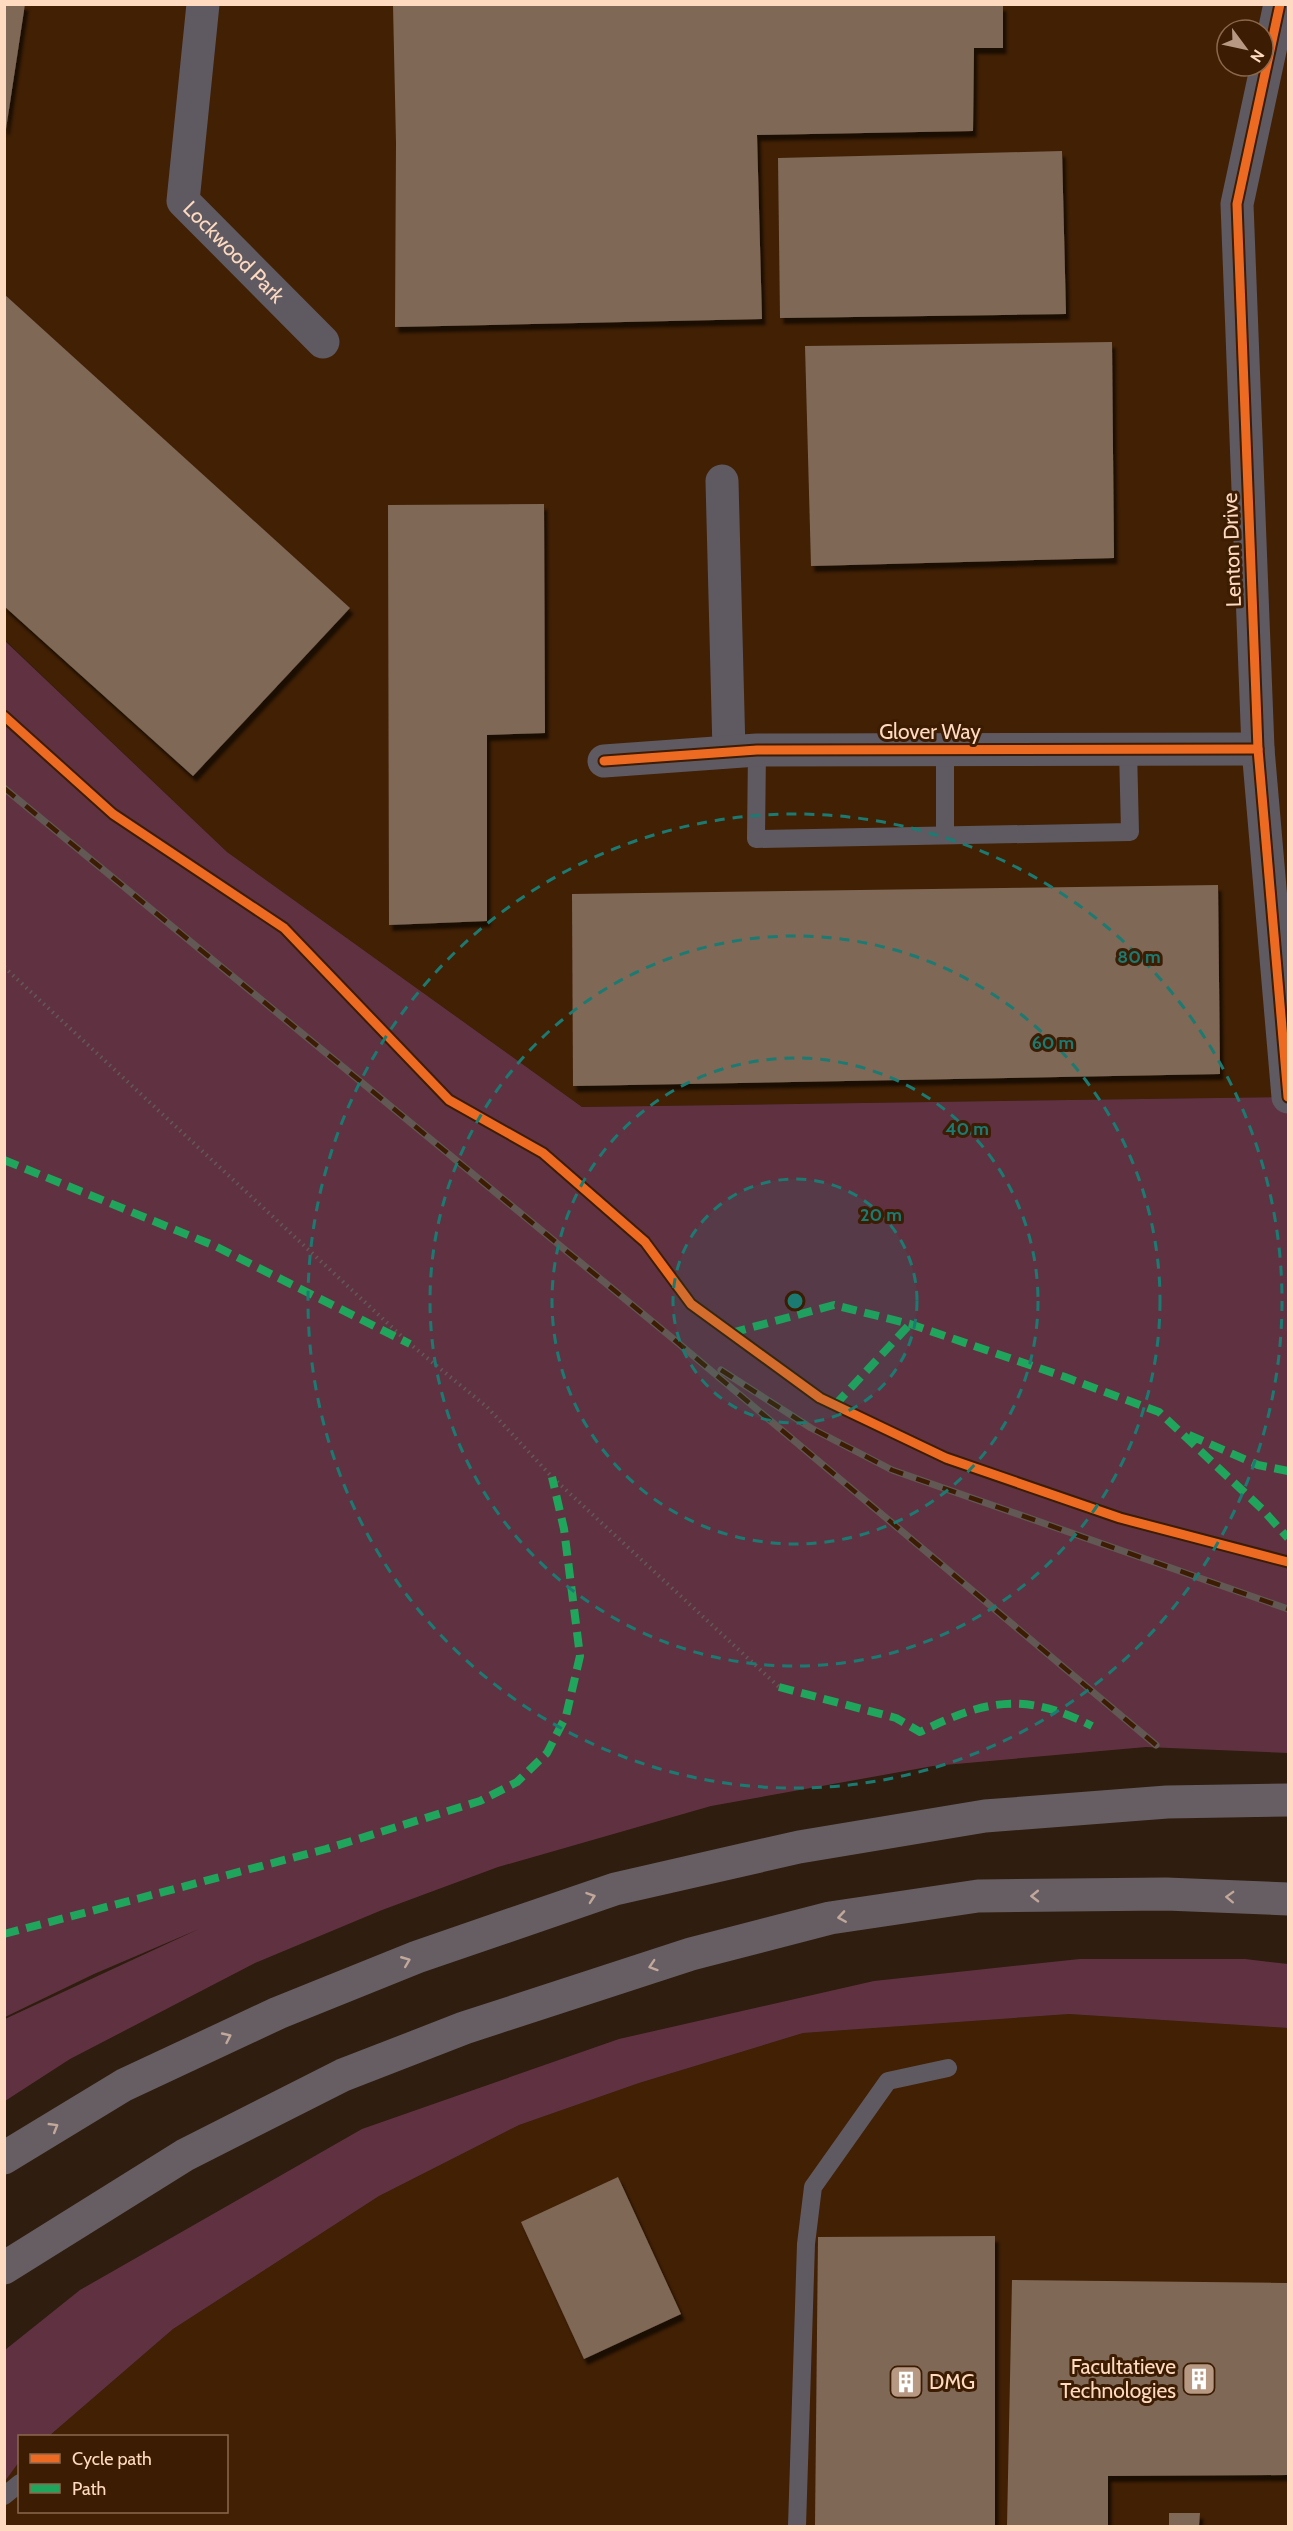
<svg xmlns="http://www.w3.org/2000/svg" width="1293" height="2531" viewBox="0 0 1293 2531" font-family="Cabin,sans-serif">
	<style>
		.built { fill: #412004; fill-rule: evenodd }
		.green { fill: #603241 }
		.building { fill: #7f6857; filter: url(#shadow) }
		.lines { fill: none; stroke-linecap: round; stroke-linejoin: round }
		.path { stroke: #635958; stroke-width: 4; stroke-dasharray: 1.5 4.5; stroke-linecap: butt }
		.service { stroke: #5f5961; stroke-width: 18 }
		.minor { stroke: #5f5961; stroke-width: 33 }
		.motorway { stroke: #675e63; stroke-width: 33 }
		.rail-casing { stroke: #625854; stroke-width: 7 }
		.rail { stroke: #3c1c02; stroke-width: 4.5; stroke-dasharray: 14; stroke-linecap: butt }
		.quiet { stroke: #20a55d; stroke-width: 8; stroke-dasharray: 15 8; stroke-linecap: butt }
		.cycleway-casing { stroke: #3c1c02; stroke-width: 13 }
		.cycleway { stroke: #ed6a23; stroke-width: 9 }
		.oneway { stroke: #c2a89b }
		.ring { fill: none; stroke: #1b7b72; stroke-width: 3; stroke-dasharray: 10 8 }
		.labels { text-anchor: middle; stroke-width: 6; stroke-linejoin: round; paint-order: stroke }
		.street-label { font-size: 21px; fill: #fedac1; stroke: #3c1c02 }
		.poi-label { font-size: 21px; fill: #fedac1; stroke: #3c1c02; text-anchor: end }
		.centre { fill: #1b7b72; stroke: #3c1c02; stroke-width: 3 }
		.ring-label { font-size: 18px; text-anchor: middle; font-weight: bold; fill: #1b7b72; stroke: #3c1c02; stroke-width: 6; stroke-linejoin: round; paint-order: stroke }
	</style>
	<defs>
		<filter id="shadow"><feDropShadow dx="3.5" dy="6" stdDeviation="1.5" flood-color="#0009"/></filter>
	</defs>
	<rect width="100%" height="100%" fill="#2f1d0f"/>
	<g class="built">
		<path d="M4 5H1288V1097L582 1107 227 852 5 640ZM1227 30H1263V66H1227Z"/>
		<path d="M1069 2014 1288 2028V2526H5L4 2481 19 2462 20 2512H226V2436H49L173 2329 379 2196 519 2125 639 2083 803 2033Z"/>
	</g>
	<g class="green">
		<path d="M4 640 227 852 582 1107 1288 1097V1753L1146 1747 933 1766 711 1806 498 1867 382 1910 255 1963 70 2059 5 2101V2019L199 1929 94 1974 5 2017Z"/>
		<path d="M1080 1959H1245L1288 1964V2028L1069 2014 803 2033 639 2083 519 2125 379 2196 173 2329 49 2436H20L19 2462 5 2481V2350L80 2290 362 2129 619 2039 874 1981Z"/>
	</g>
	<g class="building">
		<path d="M4 4H25L6 129H4Z"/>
		<path d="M393 5H1003V48H974L973 131 757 135 762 319 395 327 396 143Z"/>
		<path d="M1062 151 1066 314 780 318 778 158Z"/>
		<path d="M4 294 350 608 193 776 4 606Z"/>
		<path d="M1112 342 1114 558 811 566 805 346Z"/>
		<path d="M544 504 545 733 487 735V921L389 925 388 505Z"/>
		<path d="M1218 885 1220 1074 573 1086 572 894Z"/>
		<path d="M618 2177 681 2314 584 2359 521 2222Z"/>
		<path d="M995 2236V2526H815L818 2237Z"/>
		<path d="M1012 2280 1288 2283V2475L1108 2476V2526H1007Z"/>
		<path d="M1169 2513H1200L1199 2526H1169Z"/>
	</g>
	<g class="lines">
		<path class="path" d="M4 967 410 1344 487 1407 552 1477 779 1687"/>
		<g class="service">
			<path d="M757 750 756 839 1130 832 1128 749"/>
			<path d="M945 750V835"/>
			<path d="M4 2496 20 2483"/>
			<path d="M797 2526 806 2244 813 2187 888 2081 948 2068"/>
		</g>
		<g class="minor">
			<path id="s1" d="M203 4 183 201 323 342"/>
			<path d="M1280 4 1237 204 1258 749 1288 1097"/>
			<path d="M722 481 729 751"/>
			<path d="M604 761 757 750 1258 749"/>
		</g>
		<g class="motorway">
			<path d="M4 2158 124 2085 278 2013 417 1957 615 1889 799 1847 985 1816 1167 1802 1288 1800"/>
			<path d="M4 2268 185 2155 343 2075 464 2028 691 1954 830 1918 978 1896 1166 1894 1288 1899"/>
		</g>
		<g class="rail-casing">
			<g id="rail">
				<path d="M4 788 671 1337 1156 1745"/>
				<path d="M721 1370 811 1428 892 1470 1288 1609"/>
			</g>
		</g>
		<use href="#rail" class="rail"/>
		<g class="quiet">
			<path d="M4 1160 215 1246 410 1344"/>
			<path d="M731 1333 834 1305 910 1324 1065 1377 1159 1412 1262 1509 1288 1538"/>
			<path d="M835 1405 910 1324"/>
			<path d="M1189 1435 1258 1465 1288 1471"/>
			<path d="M779 1687 896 1718 920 1732C987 1699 1025 1692 1092 1726"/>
			<path d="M4 1934 326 1849 480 1801 517 1782 547 1753 566 1716 580 1656 564 1529 552 1477"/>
		</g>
		<g class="cycleway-casing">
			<g id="cycleway">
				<path d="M1280 4 1237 204 1258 749 1288 1097"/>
				<path d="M4 716 113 814 284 928 449 1100 543 1153 645 1242 691 1304 820 1398 946 1458 1120 1518 1288 1562"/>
				<path d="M604 761 757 750 1258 749"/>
			</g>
		</g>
		<use href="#cycleway" class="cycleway"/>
	</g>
	<defs><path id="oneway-chevron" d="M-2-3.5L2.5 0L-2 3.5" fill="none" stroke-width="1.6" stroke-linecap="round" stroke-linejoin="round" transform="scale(1.5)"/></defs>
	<g class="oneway">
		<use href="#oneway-chevron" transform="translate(1035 1896) rotate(179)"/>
		<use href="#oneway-chevron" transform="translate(591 1897) rotate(-19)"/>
		<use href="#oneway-chevron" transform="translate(1230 1897) rotate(-178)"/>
		<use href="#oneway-chevron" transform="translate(842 1917) rotate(171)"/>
		<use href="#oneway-chevron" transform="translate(406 1961) rotate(-22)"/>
		<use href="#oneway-chevron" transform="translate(653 1966) rotate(162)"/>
		<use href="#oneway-chevron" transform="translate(227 2037) rotate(-25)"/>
		<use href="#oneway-chevron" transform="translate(54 2127) rotate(-31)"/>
	</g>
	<circle cx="795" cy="1301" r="122" fill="#1b7b72" fill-opacity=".12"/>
	<g class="ring">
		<circle cx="795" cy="1301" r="122"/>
		<circle cx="795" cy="1301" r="243"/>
		<circle cx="795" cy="1301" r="365"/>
		<circle cx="795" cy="1301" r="487"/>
	</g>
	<defs>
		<g id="building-square" transform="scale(1.725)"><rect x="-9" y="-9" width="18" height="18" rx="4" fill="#b69883" stroke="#3c1c02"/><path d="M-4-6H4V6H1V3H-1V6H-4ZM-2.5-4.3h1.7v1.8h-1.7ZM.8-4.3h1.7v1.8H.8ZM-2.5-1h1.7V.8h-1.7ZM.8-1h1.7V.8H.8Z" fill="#fff"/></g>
	</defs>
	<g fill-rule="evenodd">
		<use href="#building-square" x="1199" y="2379"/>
		<use href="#building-square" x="906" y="2382"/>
	</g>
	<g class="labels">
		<g class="street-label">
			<text dy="7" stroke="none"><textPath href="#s1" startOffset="270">Lockwood Park</textPath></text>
			<text transform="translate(1232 550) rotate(-92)" y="7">Lenton Drive</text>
			<text x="930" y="739">Glover Way</text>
		</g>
		<g class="poi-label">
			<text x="1176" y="2374">Facultatieve<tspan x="1176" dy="24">Technologies</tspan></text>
			<text x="929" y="2389" text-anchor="start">DMG</text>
		</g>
	</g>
	<circle cx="795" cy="1301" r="9" class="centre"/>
	<g class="ring-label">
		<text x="1139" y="963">80 m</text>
		<text x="1053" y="1049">60 m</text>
		<text x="967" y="1135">40 m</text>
		<text x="881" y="1221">20 m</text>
	</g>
	<rect width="1293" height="2531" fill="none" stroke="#fedac1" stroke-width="12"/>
	<rect x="18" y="2435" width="210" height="78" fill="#3c1c02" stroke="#8a684e" stroke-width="1.5"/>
	<rect x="30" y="2454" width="30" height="9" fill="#ed6a23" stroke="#8a684e" stroke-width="1.5"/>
	<text x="72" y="2465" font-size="18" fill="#fedac1">Cycle path</text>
	<rect x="30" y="2484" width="30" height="9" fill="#20a55d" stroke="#8a684e" stroke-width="1.5"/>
	<text x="72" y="2495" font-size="18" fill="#fedac1">Path</text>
	<g transform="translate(1245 48) rotate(123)"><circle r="28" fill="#3c1c02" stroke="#8a684e" stroke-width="1.5"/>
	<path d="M0-4.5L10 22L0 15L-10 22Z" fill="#b69883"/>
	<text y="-9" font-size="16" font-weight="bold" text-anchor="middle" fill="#fedac1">N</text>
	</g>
</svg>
